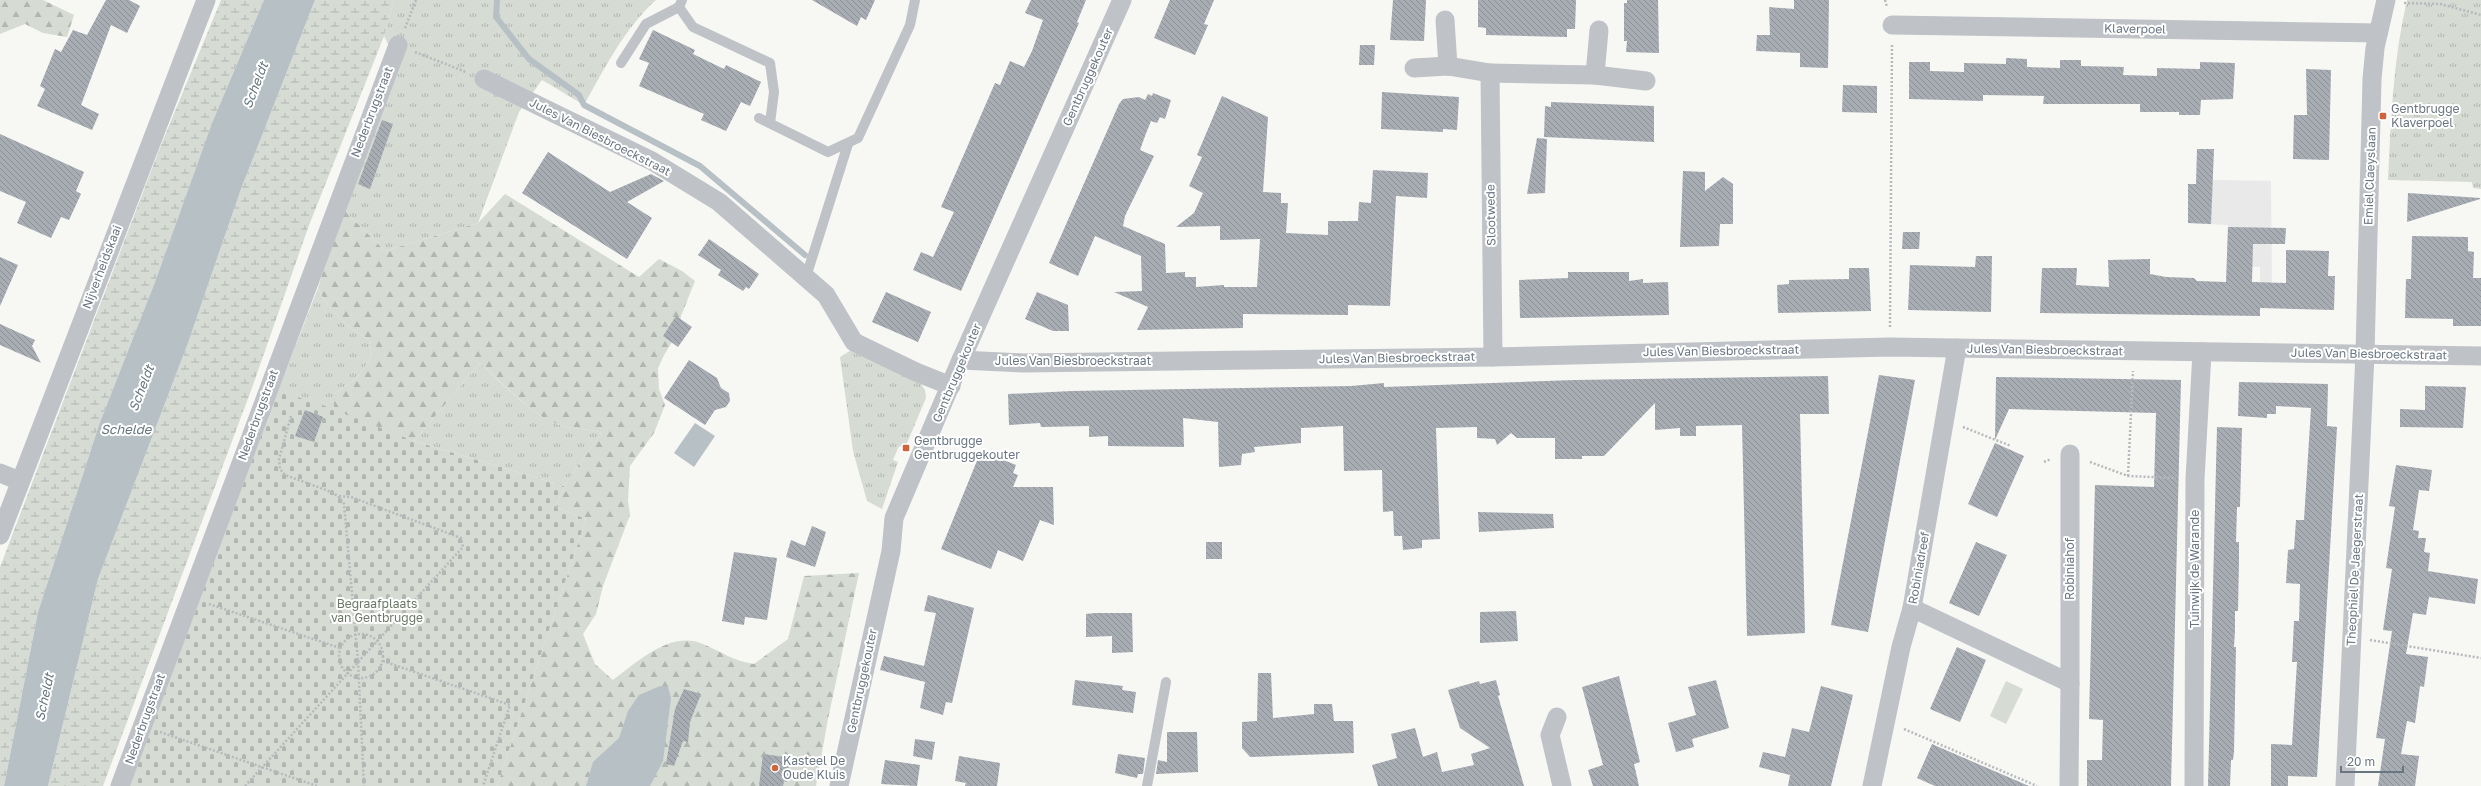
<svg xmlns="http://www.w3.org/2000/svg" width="2481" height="786" viewBox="0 0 2481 786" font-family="'Golos Text',sans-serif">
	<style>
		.built { fill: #e8e9e8 }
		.grass { fill: url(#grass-tufts) }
		.forest { fill: url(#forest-firs) }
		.wetland { fill: url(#wetland-marsh) }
		.cemetery { fill: url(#cemetery-stones) }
		.pitch { fill: #d6dbd4 }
		.water { fill: #b7c1c5 }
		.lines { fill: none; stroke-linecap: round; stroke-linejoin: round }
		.stream { stroke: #b7c1c5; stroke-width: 6 }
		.building { fill: url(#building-back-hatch) }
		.path { stroke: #b7babc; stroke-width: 2.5; stroke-dasharray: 2 2; stroke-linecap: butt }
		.service { stroke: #bfc2c6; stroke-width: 10 }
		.minor { stroke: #bfc2c6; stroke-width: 19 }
		.poi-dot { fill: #cf633c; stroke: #fff; stroke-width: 1.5 }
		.labels { text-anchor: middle; stroke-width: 4; stroke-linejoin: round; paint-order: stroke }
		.street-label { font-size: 12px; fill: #697682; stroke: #fff }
		.poi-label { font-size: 12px; fill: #697682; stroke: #fff; text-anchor: start }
		.park-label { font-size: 12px; fill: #6b7a67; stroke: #fff }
		.water-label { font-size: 13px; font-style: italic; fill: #65777e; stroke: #fff }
	</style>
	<defs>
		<pattern id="grass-tufts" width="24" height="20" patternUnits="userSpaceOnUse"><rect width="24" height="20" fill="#d6dbd4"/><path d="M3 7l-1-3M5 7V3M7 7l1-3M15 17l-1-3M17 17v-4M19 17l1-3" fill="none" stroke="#b2b6b1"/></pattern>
		<pattern id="forest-firs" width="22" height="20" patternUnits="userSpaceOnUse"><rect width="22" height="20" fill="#d6dbd4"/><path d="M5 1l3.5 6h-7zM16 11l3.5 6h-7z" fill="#b2b6b1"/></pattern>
		<pattern id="wetland-marsh" width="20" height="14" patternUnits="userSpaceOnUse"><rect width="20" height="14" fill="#d6dbd4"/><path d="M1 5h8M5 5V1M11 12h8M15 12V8" fill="none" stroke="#b2b6b1"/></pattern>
		<pattern id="cemetery-stones" width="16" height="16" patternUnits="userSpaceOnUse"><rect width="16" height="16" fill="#d6dbd4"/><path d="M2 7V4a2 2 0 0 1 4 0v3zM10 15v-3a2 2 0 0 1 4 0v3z" fill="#b2b6b1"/></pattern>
		<pattern id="building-back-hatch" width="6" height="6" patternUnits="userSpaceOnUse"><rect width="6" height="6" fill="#a7adb3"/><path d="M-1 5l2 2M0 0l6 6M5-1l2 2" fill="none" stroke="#8c9197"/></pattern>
	</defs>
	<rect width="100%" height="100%" fill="#f7f7f4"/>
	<path class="built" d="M2212 180 2271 181 2272 293 2260 291V267L2227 266 2228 225 2188 223V184L2212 185Z"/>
	<g class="grass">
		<path d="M394 0H656C624 29 605 68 584 105L542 80 519 112 478 223 385 251 342 208 398 64 384 36Z"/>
		<path d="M2407 0H2481V189L2473 188 2472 182 2388 180C2391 119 2393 60 2407 0Z"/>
		<path d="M318 288C330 312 346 326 369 340L372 356 357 378 334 394V411L278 391Z"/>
		<path d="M853 349 921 384 925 390 926 398 905 448 899 446 893 460 898 462 882 509 867 501 853 451 840 357Z"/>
		<path d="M480 363C501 382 535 419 563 426 576 430 589 428 602 433L564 486 414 441Z"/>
	</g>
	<g class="forest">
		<path d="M0 0H43L74 15 67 37 43 33 25 24 0 34Z"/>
		<path d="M505 194 639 277 659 259 682 271 695 281 681 316 679 331 664 355 658 368 659 389 665 405 654 433 630 466 628 500 630 515 603 586 596 614 583 634 595 664 613 680C637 662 671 630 703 644 722 652 733 661 754 664L788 639 804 576 859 573 828 719 816 786H497L586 519 556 507 564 486 602 433C589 428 576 430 563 426 535 419 502 382 480 363L414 441 334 411V394L357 378 372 356 369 340C346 326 330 312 318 288L342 208 385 251 478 223Z"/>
	</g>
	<g class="wetland">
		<path d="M221 0H264L212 123 155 282 100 422 38 612 4 786H0V567L161 145Z"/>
		<path d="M315 0H394L384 36 308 228 253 385 103 786H48L98 579 188 343 241 189Z"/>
	</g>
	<path class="cemetery" d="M278 391 320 404 414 441 564 486 556 507 586 519 497 786H130Z"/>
	<path class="pitch" d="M2006 681 2023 689 2006 724 1990 716Z"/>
	<g class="water">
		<path d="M264 0H315L241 189 188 343 98 579 48 786H4L38 612 100 422 155 282 212 123Z"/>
		<path d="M695 423 715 436 694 467 674 453Z"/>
		<path d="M660 686 668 687 671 698 663 761 650 786H586L593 762 619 738 628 711 639 695Z"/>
	</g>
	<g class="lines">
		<path class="stream" d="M497 0 496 17 529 59 579 95 584 105 700 166 805 255"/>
	</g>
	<g class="building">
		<path d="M106 0H129L140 6 127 33 111 25 81 105 99 114 92 130 37 106 45 89 40 86 55 49 61 52 73 30 87 35Z"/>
		<path d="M812 0H875L866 20 861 17 857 26Z"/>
		<path d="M1031 0H1086L1077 22 1079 23 961 291 913 270 921 252 933 257 954 212 941 207 995 83 1000 85 1010 61 1024 67 1032 51 1043 20 1025 13Z"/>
		<path d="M1170 0H1214L1204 24 1208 25 1195 55 1154 38Z"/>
		<path d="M1393 0H1426L1424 41 1390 40Z"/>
		<path d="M1478 0H1576L1575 29H1567V37L1486 35V28L1478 27Z"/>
		<path d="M1627 0H1658L1659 53 1626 52 1627 41H1624V3H1627Z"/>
		<path d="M1794 0H1829L1828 68 1800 67V53L1756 51 1757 35H1770L1769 7 1794 9Z"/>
		<path d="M653 30 695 50 693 54 724 69 726 65 761 82 750 106 741 102 726 131 701 120 704 114 639 86 649 63 639 59Z"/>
		<path d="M1360 45H1375L1374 65H1359Z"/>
		<path d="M2006 58 2027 59V67L2060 68V60H2081V66L2124 67 2123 75 2157 76V68L2200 69V62L2235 63 2233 99 2201 100 2200 115H2179V112H2140V104H2043L2044 96 1983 95V101L1909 99V62H1930V71L1964 72V63L2006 64Z"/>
		<path d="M2306 69 2331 70 2329 160 2293 159 2294 115H2307Z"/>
		<path d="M1843 85 1877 86V113L1842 112Z"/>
		<path d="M1382 92 1459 97 1457 130 1443 129V132L1381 129Z"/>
		<path d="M1153 93 1171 100 1165 119 1160 117 1157 123 1151 121 1145 136 1140 150 1154 156 1125 216 1123 226 1165 244 1166 273 1185 272V277H1196V287L1224 285V287H1257L1260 239 1220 240V226L1176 227 1194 213 1203 193 1189 186 1202 157 1197 155 1222 96 1268 117 1263 192 1281 193V203H1288L1286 233 1328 235V221H1358L1359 202 1371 203 1373 170 1428 173 1427 198 1396 196 1390 306 1348 305V315L1243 314V328L1137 330 1148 307 1114 292 1142 291 1141 256 1095 236 1078 276 1049 263 1119 104 1123 99 1139 97 1145 100 1148 94 1152 96Z"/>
		<path d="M1551 102 1654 106V142L1544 137 1545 106 1551 107Z"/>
		<path d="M382 120 393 124 370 189 358 184Z"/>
		<path d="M0 134 84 172 76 191 81 194 69 220 61 217 51 238 17 223 26 202 0 191Z"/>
		<path d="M1537 138 1547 139 1545 193 1527 194Z"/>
		<path d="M2197 149H2214L2211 224 2188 223V184H2196Z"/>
		<path d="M548 152 610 192 651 174 664 181 627 202 652 218 627 259 522 193Z"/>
		<path d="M1683 171 1705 172V191L1723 177 1733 184V224H1720L1719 246 1680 247Z"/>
		<path d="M2408 193 2480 198V199L2407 222Z"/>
		<path d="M2228 227 2286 228 2285 244H2253L2252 282 2286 283V250L2329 251 2328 276H2335L2334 310 2260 308V316L2040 313 2042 268H2077L2076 285 2109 287 2108 260 2150 259V274L2166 277 2194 278 2197 281 2226 282Z"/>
		<path d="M1903 232H1920L1919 249H1902Z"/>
		<path d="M2412 236 2468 237V251L2474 252 2473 278H2481V326H2453V319L2405 318 2406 279H2411Z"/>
		<path d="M709 239 759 274 749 289 746 287 743 291 718 275 721 270 698 255Z"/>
		<path d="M1976 256H1992L1991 312 1908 310 1910 265 1975 267Z"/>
		<path d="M0 257 18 265 0 306Z"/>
		<path d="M1849 268H1869L1871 311 1778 313 1777 285 1789 284V280L1849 279Z"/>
		<path d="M1568 272H1629V281L1643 279V283L1668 282 1669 315 1520 318 1519 280 1568 278Z"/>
		<path d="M886 292 931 312 918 342 872 322Z"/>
		<path d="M1037 292 1068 305 1069 331H1053L1025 319Z"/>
		<path d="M676 316 692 327 678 347 663 336Z"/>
		<path d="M0 324 35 340 32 346 41 363 0 345Z"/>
		<path d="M689 360 717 378 721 388 729 393 730 401 726 407 715 410 705 425 664 398Z"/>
		<path d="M1879 375 1915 380 1868 632 1831 625Z"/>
		<path d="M1828 376 1829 414H1800L1805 633 1747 636 1742 425 1696 426V436H1680V428L1655 430V403L1604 456H1582V459H1555V438H1517L1511 433 1497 445 1495 439 1477 438V427L1436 428 1440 539 1422 540V548L1403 550 1402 536H1394L1393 511 1383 512 1382 470 1344 471 1343 426 1301 428V443L1254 447 1255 452 1242 454 1241 465 1219 467 1218 422 1183 418 1184 447 1108 446V436L1089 437V426L1041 427 1040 423 1009 425 1008 394 1072 391 1351 386 1384 383V387L1575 380Z"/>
		<path d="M1996 377 2181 380 2171 786H2087V760H2102L2103 720 2089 719 2095 485 2154 487 2156 413 2009 409 1995 440Z"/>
		<path d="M2239 382 2328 384 2327 426 2337 427 2317 777 2288 776V786H2271V744L2292 745 2297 662H2292L2294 621H2299L2300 584 2286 583 2288 550 2294 549 2296 520H2304L2311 408 2276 406V414H2267V418L2238 416Z"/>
		<path d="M2425 386 2466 387 2463 428 2400 427V409L2425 410Z"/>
		<path d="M305 410 323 417 314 442 295 436Z"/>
		<path d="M2217 427 2242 428 2240 507H2237L2236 542H2239V560L2238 611H2235V630L2234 647H2236L2234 752 2233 760H2231L2230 786H2208Z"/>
		<path d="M1995 443 2024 456 1997 517 1968 504Z"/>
		<path d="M981 451 1016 465 1013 473 1018 475 1013 487H1053L1054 525 1040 520 1023 561 998 550 991 569 941 549Z"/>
		<path d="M2396 465 2432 470 2429 491 2419 490 2413 530 2419 531 2418 538H2426L2424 552 2430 553 2428 571 2478 579 2475 604 2429 597 2426 615 2413 613 2406 654 2428 657 2424 687 2420 686 2415 723 2407 721 2401 754 2419 756 2415 786H2378L2385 739 2376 738 2392 631 2383 630 2392 569 2386 568 2395 507 2389 506Z"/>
		<path d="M1478 512 1553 514 1554 528 1479 532Z"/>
		<path d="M812 526 826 532 815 567 786 557 791 540 805 546Z"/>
		<rect x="1206" y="542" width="16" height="17"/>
		<path d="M1976 542 2007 555 1979 616 1949 603Z"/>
		<path d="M734 552 777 558 767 620 745 617 744 625 722 621Z"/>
		<path d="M928 595 974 608 952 703 946 702 943 715 920 708 925 682 880 670 884 656 924 666 936 613 924 611Z"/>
		<path d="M1516 611 1518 641 1480 643V612Z"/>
		<path d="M1095 613H1132L1133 652 1112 653V636L1086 637V614Z"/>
		<path d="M1957 647 1986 660 1960 722 1930 709Z"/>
		<path d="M1258 673H1271L1273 718 1314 714V704H1332L1334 721H1353L1354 753 1250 757 1242 748V722L1257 721Z"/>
		<path d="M1619 676 1640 762 1634 764 1639 786H1593L1588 770 1603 765 1582 687Z"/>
		<path d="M1075 680 1123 686 1122 690 1136 692 1133 713 1072 705Z"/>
		<path d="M1496 680 1500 695 1498 696 1524 786H1378L1372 765 1397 758 1391 734 1415 728 1423 757 1437 752 1442 772 1474 765 1471 754 1490 748 1460 728 1448 690 1479 681 1480 684Z"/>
		<path d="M1716 680 1729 728 1692 739 1694 747 1676 752 1668 723 1696 715 1688 687Z"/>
		<path d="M1821 686 1853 695 1831 786H1788L1790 775 1759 767 1763 752 1785 757 1792 728 1809 732Z"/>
		<path d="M684 689 701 694 690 722 688 742 683 741 674 766 666 764 675 709Z"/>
		<path d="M1167 732H1197L1198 772 1156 774 1158 760 1167 762Z"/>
		<path d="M915 739 935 742 932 760 913 756Z"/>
		<path d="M1932 744 1941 748 2029 786H1935L1917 778Z"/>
		<path d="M763 754 785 757V760L790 761 787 782 784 781 783 786H759Z"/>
		<path d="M1118 754 1145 758 1143 774H1138L1137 778 1115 773Z"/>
		<path d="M959 756 1000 763 997 786H965L966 783 955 781Z"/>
		<path d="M885 760 920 765 917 786 881 784Z"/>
	</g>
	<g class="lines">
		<g class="path">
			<path d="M1885 0 1887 7"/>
			<path d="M2404 3 2440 4 2481 15"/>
			<path d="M405 28 416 0"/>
			<path d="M415 52 466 72"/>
			<path d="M1890 327 1892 44"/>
			<path d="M291 416 279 459 280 469 285 475 326 490 338 496 344 504 358 661 364 786"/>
			<path d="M1963 427 2011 446"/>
			<path d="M2044 462 2051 459"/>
			<path d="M2090 462 2128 476 2176 478"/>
			<path d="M2128 476 2133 371"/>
			<path d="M209 604 340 648"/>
			<circle cx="361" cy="656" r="22"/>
			<path d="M2370 640 2481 658"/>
			<path d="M383 661 510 705 483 786"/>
			<path d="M1904 729 2037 786"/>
			<path d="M160 732 317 786"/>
			<path d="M245 786 463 547 461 538 351 497 338 496"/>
		</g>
		<g class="service">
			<path d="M682 0 679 7 693 27 770 63 774 92 770 123"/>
			<path d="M621 63 646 24 679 7"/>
			<path d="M759 118 828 152 858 138 910 25 915 0"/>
			<path d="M806 277 848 144"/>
			<path d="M1147 786 1166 682"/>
		</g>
		<g class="minor">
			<path d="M1445 20 1448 66"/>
			<path d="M1892 25 2378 33"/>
			<path d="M1414 68 1448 66 1490 73"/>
			<path d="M1595 75 1599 30"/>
			<path d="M484 79 652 161 719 202 826 295 854 342 916 372 951 386"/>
			<path d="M1493 357 1490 73 1595 75 1646 81"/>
			<path d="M961 360 1024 363 1493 357 1890 347 2481 356"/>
			<path d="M0 473 20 481"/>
			<path d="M0 535 206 0"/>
			<path d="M1912 608 2070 683V454"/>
			<path d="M1557 717 1550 735 1562 786"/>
			<path d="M120 786 398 45"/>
			<path d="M839 786 891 551 894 518 961 360 1122 0"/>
			<path d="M1872 786 1901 647 1912 608 1957 348"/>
			<path d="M2069 786 2070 683"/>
			<path d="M2194 786 2195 479 2202 352"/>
			<path d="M2345 786 2365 354 2372 79 2375 48 2386 0"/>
		</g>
	</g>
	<g class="poi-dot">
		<rect x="2379" y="112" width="8" height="8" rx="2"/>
		<rect x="902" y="444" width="8" height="8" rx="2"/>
		<circle cx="775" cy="768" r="4"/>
	</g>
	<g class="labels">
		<g class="street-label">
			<text transform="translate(2135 29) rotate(1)" y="4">Klaverpoel</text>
			<text transform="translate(1088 77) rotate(-66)" y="4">Gentbruggekouter</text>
			<text transform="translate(372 112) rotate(-69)" y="4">Nederbrugstraat</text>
			<text transform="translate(600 137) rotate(27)" y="4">Jules Van Biesbroeckstraat</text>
			<text transform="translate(2370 176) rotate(-88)" y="4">Emiel Claeyslaan</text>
			<text transform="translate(1491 215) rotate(-91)" y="4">Slootwede</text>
			<text transform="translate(102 267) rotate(-69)" y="4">Nijverheidskaai</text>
			<text transform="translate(2045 350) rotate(1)" y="4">Jules Van Biesbroeckstraat</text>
			<text transform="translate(1721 351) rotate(-1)" y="4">Jules Van Biesbroeckstraat</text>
			<text transform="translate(2369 354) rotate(1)" y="4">Jules Van Biesbroeckstraat</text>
			<text transform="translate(1397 358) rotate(-1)" y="4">Jules Van Biesbroeckstraat</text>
			<text x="1073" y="365">Jules Van Biesbroeckstraat</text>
			<text transform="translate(957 373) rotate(-67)" y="4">Gentbruggekouter</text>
			<text transform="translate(258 415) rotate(-70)" y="4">Nederbrugstraat</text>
			<text transform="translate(1919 568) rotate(-80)" y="4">Robiniadreef</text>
			<text transform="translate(2070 569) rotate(-90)" y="4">Robiniahof</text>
			<text transform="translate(2195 569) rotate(-90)" y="4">Tuinwijk de Warande</text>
			<text transform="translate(2355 570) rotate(-87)" y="4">Theophiel De Jaegerstraat</text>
			<text transform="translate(862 681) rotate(-78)" y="4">Gentbruggekouter</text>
			<text transform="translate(145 719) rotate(-70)" y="4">Nederbrugstraat</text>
		</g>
		<g class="poi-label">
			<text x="2391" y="113">Gentbrugge<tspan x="2391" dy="14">Klaverpoel</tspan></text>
			<text x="914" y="445">Gentbrugge<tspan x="914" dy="14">Gentbruggekouter</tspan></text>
			<text x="783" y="765">Kasteel De<tspan x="783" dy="14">Oude Kluis</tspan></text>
		</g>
		<g class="park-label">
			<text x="377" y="608">Begraafplaats<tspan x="377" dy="14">van Gentbrugge</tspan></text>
		</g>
		<g class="water-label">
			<text transform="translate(255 85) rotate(-69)" y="5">Scheldt</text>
			<text transform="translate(141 388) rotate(-69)" y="5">Scheldt</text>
			<text x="126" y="434">Schelde</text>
			<text transform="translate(44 697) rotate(-78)" y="5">Scheldt</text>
		</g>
	</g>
	<path d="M2341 766v6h62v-6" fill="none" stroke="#697682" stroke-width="2"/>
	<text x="2347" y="766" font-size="12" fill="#697682" stroke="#ffffff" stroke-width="3" paint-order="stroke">20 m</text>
</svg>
